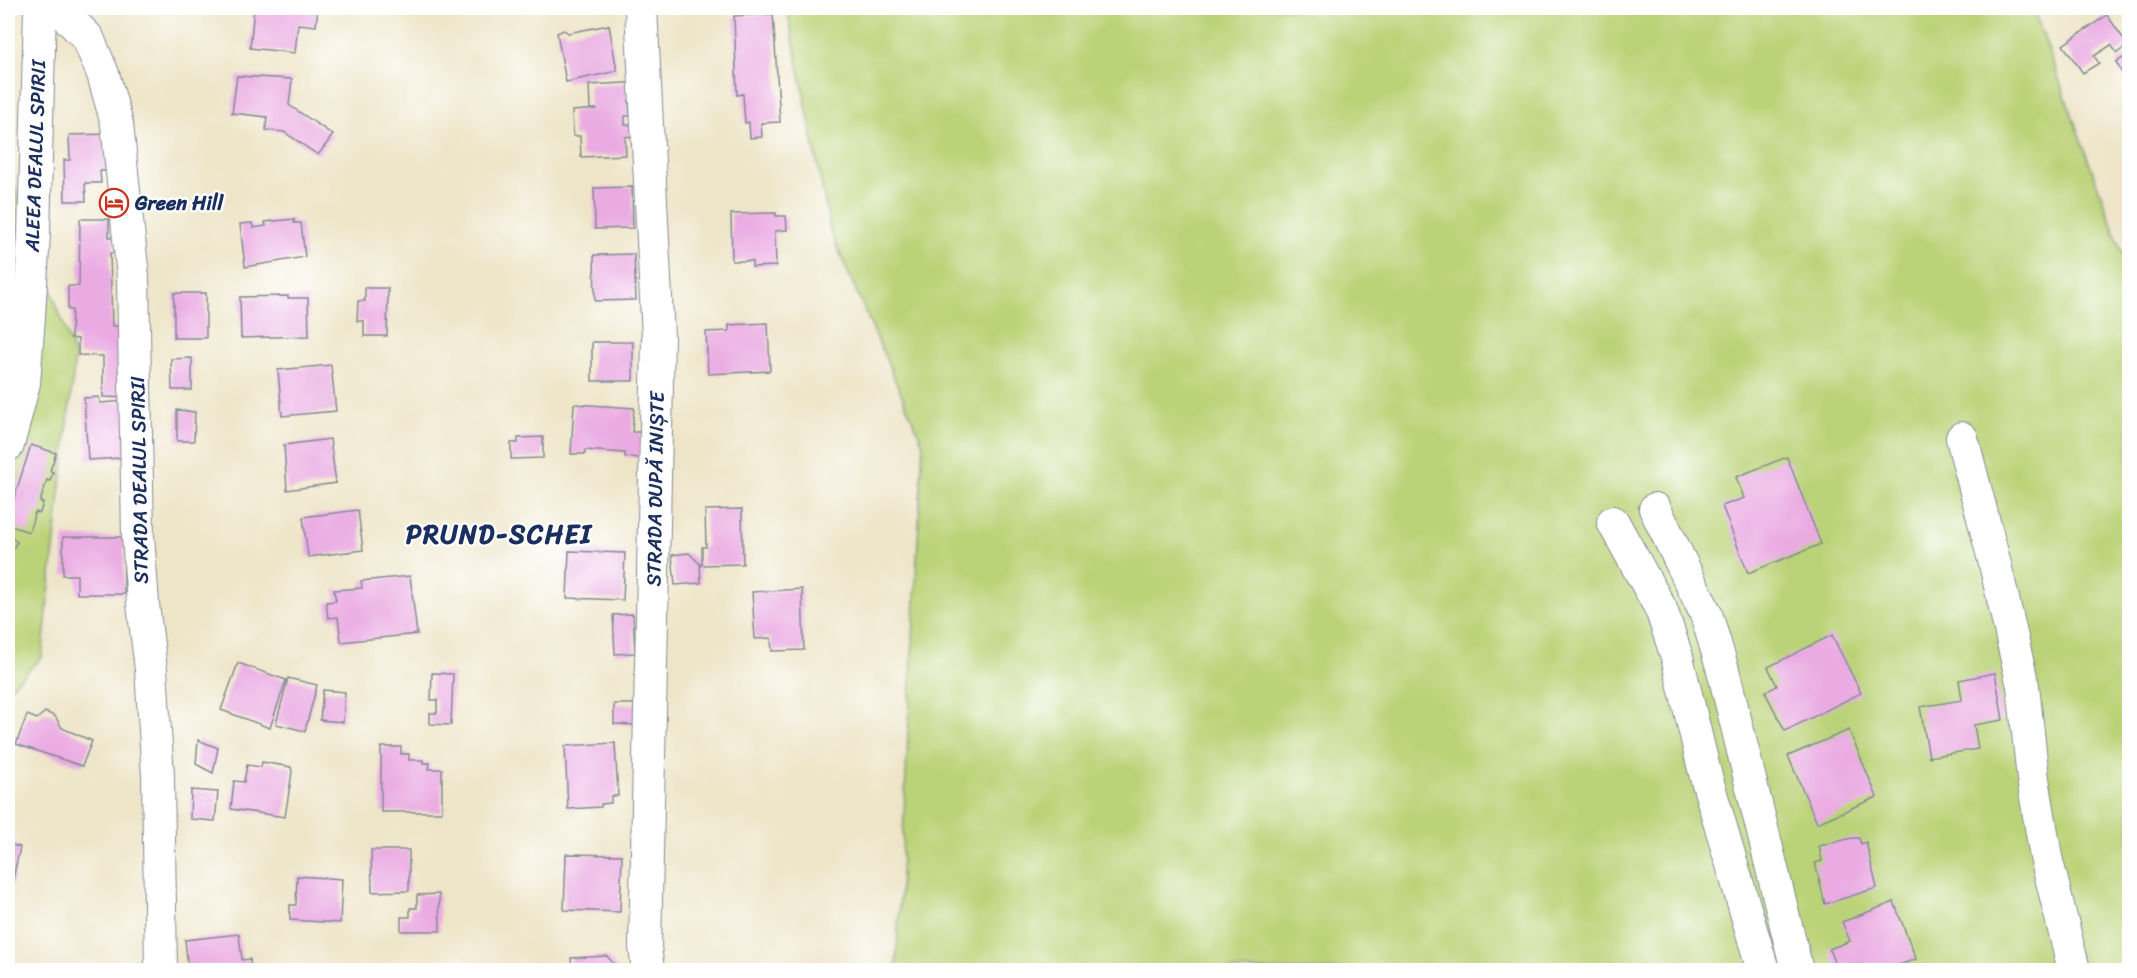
<svg xmlns="http://www.w3.org/2000/svg" width="2137" height="978" viewBox="0 0 2137 978" font-family="Sriracha,sans-serif">
	<style>
		.green { fill: #bbd378; stroke: #6b816b; stroke-width: 1.5 }
		.building { fill: #eaabe2 }
		.lines { fill: none; stroke-linecap: round; stroke-linejoin: round }
		.street-casing { stroke: #848a93; stroke-width: 34 }
		.street { stroke: #fff; stroke-width: 32 }
		.labels { text-anchor: middle; stroke-width: 4.5; stroke-linejoin: round; paint-order: stroke }
		.street-label { font-size: 20px; fill: #1b2f5e; stroke: #fff }
		.poi-label { font-size: 20px; font-weight: bold; fill: #1b2f5e; stroke: #fff; text-anchor: start }
		.district-label { font-size: 26px; font-weight: bold; letter-spacing: 1.5px; fill: #1b2f5e; stroke: #fff }
	</style>
	<rect width="100%" height="100%" fill="#fff"/>
	<filter id="ink" filterUnits="userSpaceOnUse"><feTurbulence type="fractalNoise" baseFrequency=".0167" numOctaves="2"/><feDisplacementMap in="SourceGraphic" scale="12" xChannelSelector="R" yChannelSelector="G"/><feConvolveMatrix kernelMatrix="1 2 1 2 8 2 1 2 1" color-interpolation-filters="sRGB"/></filter>
	<filter id="wash" filterUnits="userSpaceOnUse"><feTurbulence type="fractalNoise" baseFrequency=".008" numOctaves="4" result="noise"/><feDisplacementMap in="SourceGraphic" scale="24" xChannelSelector="R" yChannelSelector="G"/><feGaussianBlur stdDeviation="1.35" result="paint"/><feColorMatrix in="noise" values="0 0 0 0 0 0 0 0 0 0 0 0 0 0 0 0 0 1.4 0 .05"/><feComposite in="paint" operator="in"/></filter>
	<g filter="url(#wash)">
		<rect width="100%" height="100%" fill="#eee5c8"/>
		<g class="green">
			<path d="M787 8H2033L2129 272V970H896L923 444 831 233Z"/>
			<path d="M8 168 75 357 42 657 8 690Z"/>
		</g>
		<g id="blocks">
			<g class="building">
				<path d="M254 8H318L316 26 298 24 295 53 250 48Z"/>
				<path d="M773 14 780 122 761 123 762 137 750 138 749 122 745 123 743 94 737 95 734 16Z"/>
				<path d="M2107 15 2128 45 2117 53 2111 45 2094 56 2099 63 2083 73 2063 45Z"/>
				<path d="M609 25 617 71 566 82 557 33 564 30 568 33Z"/>
				<path d="M2130 54V74L2124 77 2116 62Z"/>
				<path d="M237 76 292 79 289 105 333 135 318 155 284 132 266 130 267 117 232 113Z"/>
				<path d="M642 82 643 99 629 100 630 116H625V125H632V136L625 137 626 155 581 157 580 136H573L572 111 598 109H590L589 85Z"/>
				<path d="M111 134 112 171H100L101 183H85L86 201H65L64 160H70L69 135Z"/>
				<path d="M632 187 633 228 595 229 594 188Z"/>
				<path d="M776 213V216H786L787 230 775 231 776 266 752 267V261H732L731 214Z"/>
				<path d="M80 219H109V237H114V253H110L112 326H125L132 398 103 397V356L78 355V339L71 338 72 310H68V286H79Z"/>
				<path d="M294 219V223H301L305 257 245 267 240 224 252 223 253 228 266 226 265 222Z"/>
				<path d="M634 254 636 300 595 301 594 255Z"/>
				<path d="M365 288H388L387 336H364V321H357L358 301H365Z"/>
				<rect x="174" y="293" width="32" height="45"/>
				<path d="M288 296V298H308L309 336 241 338 240 297Z"/>
				<path d="M768 323 770 371 708 374 706 332 729 331V325Z"/>
				<rect x="592" y="342" width="41" height="39"/>
				<path d="M192 358V390H172L171 359Z"/>
				<path d="M331 365 336 411 282 416 278 370Z"/>
				<path d="M99 397 100 403 127 401 138 457 88 460 84 398Z"/>
				<path d="M574 404 634 408 632 432H642L640 458 625 457V453L585 450V454H571Z"/>
				<path d="M177 410 195 412 194 441H177Z"/>
				<path d="M543 437V458L511 459V443H518V438Z"/>
				<path d="M330 439 336 483 287 490 284 445Z"/>
				<path d="M31 445 56 453 50 471 53 472 50 481 47 480 40 502 43 503 40 513 35 512 29 532 8 525V517Z"/>
				<path d="M1787 457 1821 544 1748 573 1722 506 1744 498 1736 477Z"/>
				<path d="M742 509 743 564 702 565V547H706L705 510Z"/>
				<path d="M358 510 363 550 308 557 303 517Z"/>
				<path d="M8 535 17 542 8 557Z"/>
				<path d="M63 537H124V594H77V575H63Z"/>
				<path d="M569 551 625 553 623 600 567 598Z"/>
				<path d="M689 553 700 564 701 583 675 585 672 555Z"/>
				<path d="M410 576 417 634 341 642 338 617 328 618 326 602 336 601 334 590 362 588 361 581Z"/>
				<path d="M802 589 804 650 772 651 771 638 755 639 752 592Z"/>
				<path d="M633 614 635 653 615 654 613 615Z"/>
				<path d="M1832 635 1861 693 1785 731 1765 692 1777 686 1768 667Z"/>
				<path d="M238 663 286 680 270 728 221 710Z"/>
				<path d="M432 673 453 674 451 725 430 724V713H437V700H431Z"/>
				<path d="M1995 673 2003 720 1974 725 1978 749 1929 757 1920 707 1962 700 1959 680Z"/>
				<path d="M288 678 317 685 305 731 276 724Z"/>
				<path d="M323 690 345 692 343 722 320 720Z"/>
				<path d="M614 704H638L637 725 614 724Z"/>
				<path d="M45 712 55 716 62 728 92 741 82 766 16 744 27 715 37 719Z"/>
				<path d="M1849 730 1877 797 1817 823 1788 756Z"/>
				<path d="M198 740 218 748 213 773 196 764Z"/>
				<path d="M615 743 618 796H611V803L601 804V807L568 809 565 746Z"/>
				<path d="M381 747H401V754H409V760H423V763H430L429 769H442V812H381Z"/>
				<path d="M262 762 291 767 292 772 285 817 231 809 234 781 244 782 247 765 261 767Z"/>
				<path d="M191 790 218 792 215 821 190 819Z"/>
				<path d="M1852 838H1859L1861 844 1866 842 1877 888 1825 904 1815 863 1822 861 1819 846Z"/>
				<path d="M8 844 20 847 10 893 8 892Z"/>
				<path d="M371 850H409V891L372 892Z"/>
				<path d="M566 854 622 855 620 912 564 910Z"/>
				<path d="M297 876 342 879 340 923 290 920V905H296Z"/>
				<path d="M439 894 440 931H401V917H410V908H417V895Z"/>
				<path d="M1894 902 1916 959 1885 970H1837L1829 949 1850 941 1842 922Z"/>
				<path d="M239 934 242 960 250 959 251 970H214L213 965 188 968 185 940Z"/>
				<path d="M607 956 619 970H572L571 958Z"/>
			</g>
		</g>
	</g>
	<g filter="url(#ink)">
		<use href="#blocks" fill-opacity="0" stroke="#848a93" stroke-width="1.5"/>
		<g class="lines">
			<g class="street-casing">
				<g id="street">
					<path d="M58 8 88 38 103 74 117 124 133 277 138 536 143 604 151 670 158 776 161 970"/>
					<path d="M641 8 658 337 645 947 648 970"/>
					<path d="M1962 438 1995 564 2023 686 2033 779 2046 857 2074 970"/>
					<path d="M8 445 24 383 29 317 34 234 40 8"/>
					<path d="M1655 509 1706 614 1723 670 1797 970"/>
					<path d="M1613 522 1661 609 1677 657 1705 773 1763 970"/>
				</g>
			</g>
			<use href="#street" class="street"/>
		</g>
	</g>
	<defs>
		<g id="hotel-ring" transform="scale(1.5)"><circle r="9.5" fill="#fff" stroke="#c8321e" stroke-width="1.5"/><path d="M-6-4.5h1.5V1H6V5H4.5V3h-9V5H-6ZM-4 0a1.8 1.8 0 1 1 3.6 0ZM.5 0V-2.5h3Q6-2.5 6 0Z" fill="#c8321e"/></g>
	</defs>
	<g fill-rule="evenodd">
		<use href="#hotel-ring" x="114" y="203"/>
	</g>
	<g class="labels">
		<g class="street-label">
			<text transform="translate(35 156) rotate(-88)" y="7">ALEEA DEALUL SPIRII</text>
			<text transform="translate(139 480) rotate(-91)" y="7">STRADA DEALUL SPIRII</text>
			<text transform="translate(655 489) rotate(-89)" y="7">STRADA DUPĂ INIȘTE</text>
		</g>
		<g class="poi-label">
			<text x="135" y="210">Green Hill</text>
		</g>
		<g class="district-label">
			<text x="499" y="543">PRUND-SCHEI</text>
		</g>
	</g>
	<rect width="2137" height="978" fill="none" stroke="#fff" stroke-width="30"/>
</svg>
